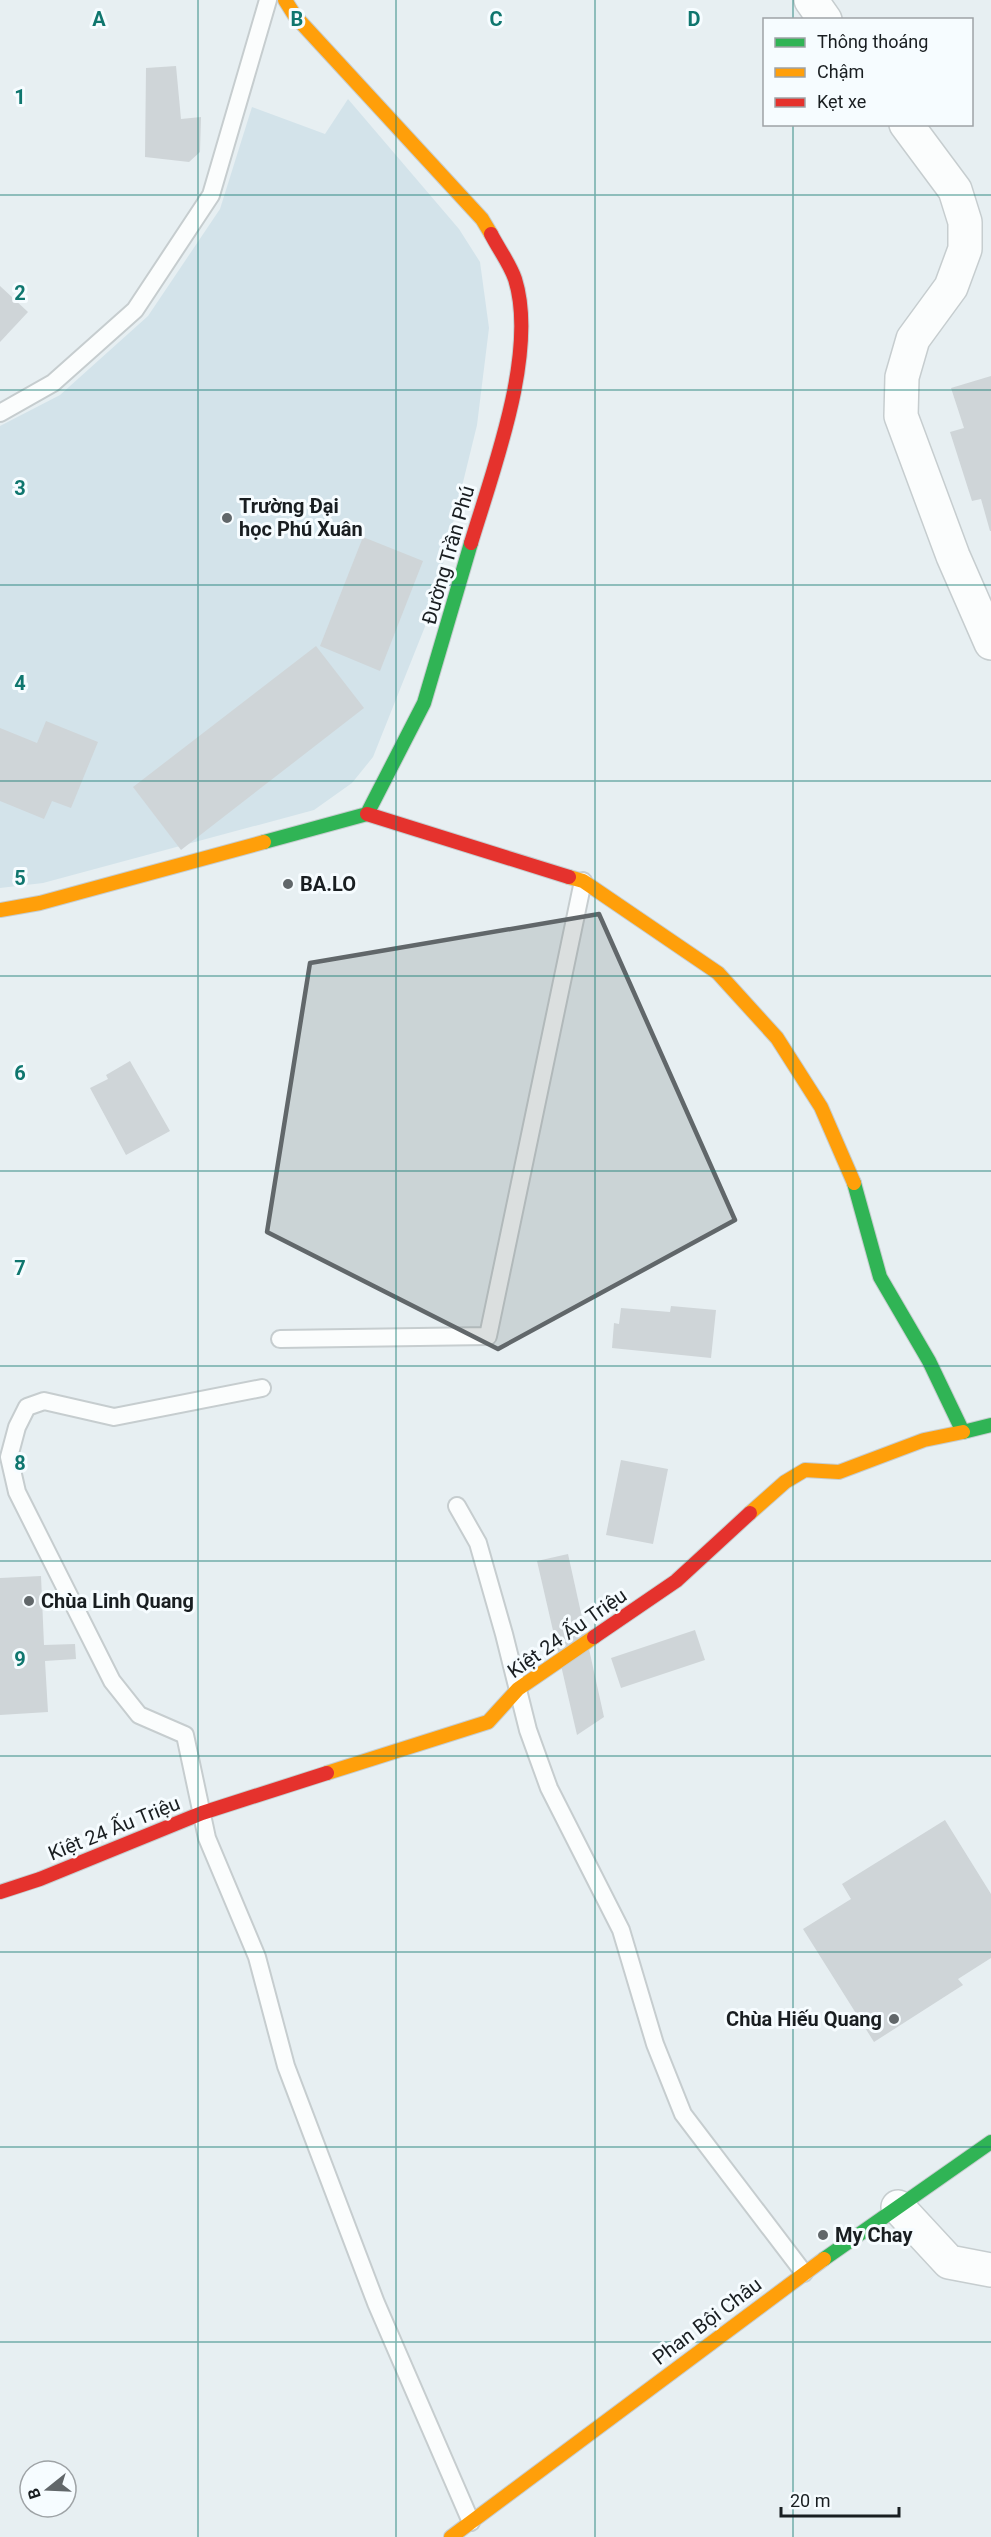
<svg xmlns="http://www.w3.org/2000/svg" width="991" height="2537" viewBox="0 0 991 2537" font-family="Roboto,sans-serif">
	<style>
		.built { fill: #d3e3ea }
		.building { fill: #cfd5d8 }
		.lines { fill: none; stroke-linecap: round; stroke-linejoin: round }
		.lane-casing { stroke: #c6cdcf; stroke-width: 20 }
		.street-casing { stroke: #c6cdcf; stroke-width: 36 }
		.fast-casing { stroke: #c6cdcf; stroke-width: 16 }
		.slow-casing { stroke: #c6cdcf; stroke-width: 16 }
		.jam-casing { stroke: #c6cdcf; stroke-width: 16 }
		.lane { stroke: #fbfdfd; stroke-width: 16 }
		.street { stroke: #fbfdfd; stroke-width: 33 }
		.fast { stroke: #30b455; stroke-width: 14 }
		.slow { stroke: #ff9f0a; stroke-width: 14 }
		.jam { stroke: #e5322d; stroke-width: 14 }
		.marked { fill: #61676a; fill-opacity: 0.2; stroke: #61676a; stroke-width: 4.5; stroke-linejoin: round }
		.grid { fill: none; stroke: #0f766e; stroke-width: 1.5; stroke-opacity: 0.55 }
		.poi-dot { fill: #61676a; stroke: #f6fcff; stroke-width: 2 }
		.labels { text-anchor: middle; stroke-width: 6; stroke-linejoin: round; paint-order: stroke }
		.poi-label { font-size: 20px; font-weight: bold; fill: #191e21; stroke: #f6fcff; text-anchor: start }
		.street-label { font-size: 20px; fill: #191e21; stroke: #f6fcff }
		.grid-label { font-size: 20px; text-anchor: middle; font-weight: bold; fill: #0f766e; stroke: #f6fcff; stroke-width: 6; stroke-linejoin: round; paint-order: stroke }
	</style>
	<rect width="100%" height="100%" fill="#e7eff2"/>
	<path class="built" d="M348 99 459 229 480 262 489 328 477 425 432 609 373 757 352 783 314 810 43 883 0 888V426L60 395 148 316 220 209 252 107 325 134Z"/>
	<g class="building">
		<path d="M176 66 181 119 201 117 200 152 189 162 145 157 146 68Z"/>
		<path d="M0 286 28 312 0 342Z"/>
		<path d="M991 376V531H990L981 499 972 501 950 432 964 428 951 388Z"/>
		<path d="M363 537 423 561 380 671 320 646Z"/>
		<path d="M316 646 364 708 181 850 133 787Z"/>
		<path d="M46 721 98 742 71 808 52 801 44 819 0 801V728L37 743Z"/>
		<path d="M130 1061 170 1131 126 1155 90 1088 108 1079 106 1075Z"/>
		<path d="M671 1306 716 1310 711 1358 612 1348 614 1323 619 1324 621 1308 670 1312Z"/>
		<path d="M621 1460 668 1469 653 1544 606 1535Z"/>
		<path d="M568 1554 604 1717 577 1735 537 1561Z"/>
		<path d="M41 1576 44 1645 75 1644 76 1659 45 1661 48 1712 0 1715V1578Z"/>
		<path d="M695 1630 705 1660 621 1688 611 1658Z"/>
		<path d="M945 1820 991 1894V1958L958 1979 963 1985 874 2042 803 1929 851 1899 842 1884Z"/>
	</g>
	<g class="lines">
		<g class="lane-casing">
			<g id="lane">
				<path d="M0 413 53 383 135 310 211 195 268 0"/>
				<path d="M280 1339 488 1336 583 881"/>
				<path d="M262 1388 114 1417 44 1401 27 1407 17 1427 9 1457 17 1492 112 1681 139 1715 185 1735 207 1838 257 1957 286 2066 376 2303 471 2522"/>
				<path d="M457 1506 478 1543 504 1634 528 1730 549 1788 621 1930 655 2044 683 2114 804 2273"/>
			</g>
		</g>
		<g class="street-casing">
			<g id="street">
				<path d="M811 0 825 20"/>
				<path d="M906 124 955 190 965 222V249L951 287 913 339 902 377 901 416 953 556 991 643"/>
				<path d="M898 2207 949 2262 991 2270"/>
			</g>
		</g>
		<g class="fast-casing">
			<g id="fast">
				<path d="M264 842 367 814 424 703 471 543"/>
				<path d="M854 1183 880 1277 929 1361 963 1432 991 1425"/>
				<path d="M824 2259 991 2142"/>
			</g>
		</g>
		<g class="slow-casing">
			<g id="slow">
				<path d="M285 0 295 16 482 219 491 234"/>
				<path d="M569 877 583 881 718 973 777 1038 821 1107 854 1183"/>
				<path d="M0 910 40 903 264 842"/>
				<path d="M750 1513 785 1482 805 1470 839 1472 924 1440 963 1432"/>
				<path d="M327 1773 488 1722 518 1689 594 1637"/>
				<path d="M451 2537 824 2259"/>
			</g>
		</g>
		<g class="jam-casing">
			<g id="jam">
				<path d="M471 543C493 470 538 352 515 279 510 264 498 248 491 234"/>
				<path d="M367 814 569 877"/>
				<path d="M594 1637 676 1581 750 1513"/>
				<path d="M0 1892 40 1879 202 1813 327 1773"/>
			</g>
		</g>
		<use href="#lane" class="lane"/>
		<use href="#street" class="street"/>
		<use href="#fast" class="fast"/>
		<use href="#slow" class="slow"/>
		<use href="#jam" class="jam"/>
	</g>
	<path class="marked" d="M599 914 735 1220 498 1349 267 1232 310 963Z"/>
	<path class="grid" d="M198 0V2537M396 0V2537M595 0V2537M793 0V20M793 124V2537M0 195H991M0 390H991M0 585H991M0 781H991M0 976H991M0 1171H991M0 1366H991M0 1561H991M0 1756H991M0 1952H991M0 2147H991M0 2342H991"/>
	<g class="poi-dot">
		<circle cx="227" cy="518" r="6"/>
		<circle cx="288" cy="884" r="6"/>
		<circle cx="29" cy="1601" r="6"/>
		<circle cx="894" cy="2019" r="6"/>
		<circle cx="823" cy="2235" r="6"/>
	</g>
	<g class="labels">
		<g class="poi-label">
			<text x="239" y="513">Trường Đại<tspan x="239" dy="23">học Phú Xuân</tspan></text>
			<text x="300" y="891">BA.LO</text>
			<text x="41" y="1608">Chùa Linh Quang</text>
			<text x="882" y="2026" text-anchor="end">Chùa Hiếu Quang</text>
			<text x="835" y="2242">My Chay</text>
		</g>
		<g class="street-label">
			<text transform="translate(448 555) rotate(-74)" y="7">Đường Trần Phú</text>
			<text transform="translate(567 1633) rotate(-35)" y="7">Kiệt 24 Ấu Triệu</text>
			<text transform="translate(114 1828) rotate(-22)" y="7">Kiệt 24 Ấu Triệu</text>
			<text transform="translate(707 2321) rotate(-37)" y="7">Phan Bội Châu</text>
		</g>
	</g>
	<g class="grid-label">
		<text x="99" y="26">A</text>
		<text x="297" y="26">B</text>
		<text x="496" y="26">C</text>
		<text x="694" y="26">D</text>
		<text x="20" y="104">1</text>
		<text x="20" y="300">2</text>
		<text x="20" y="495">3</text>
		<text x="20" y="690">4</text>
		<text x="20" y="885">5</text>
		<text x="20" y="1080">6</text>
		<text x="20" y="1275">7</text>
		<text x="20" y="1470">8</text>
		<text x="20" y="1666">9</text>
	</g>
	<rect x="763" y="18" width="210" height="108" fill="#f6fcff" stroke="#9ea3a6" stroke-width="1.5"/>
	<rect x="775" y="38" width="30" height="9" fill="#30b455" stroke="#9ea3a6" stroke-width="1.5"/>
	<text x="817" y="48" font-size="18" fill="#191e21">Thông thoáng</text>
	<rect x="775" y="68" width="30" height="9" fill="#ff9f0a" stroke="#9ea3a6" stroke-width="1.5"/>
	<text x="817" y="78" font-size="18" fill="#191e21">Chậm</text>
	<rect x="775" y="98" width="30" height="9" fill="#e5322d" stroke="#9ea3a6" stroke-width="1.5"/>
	<text x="817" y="108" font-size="18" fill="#191e21">Kẹt xe</text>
	<g transform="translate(48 2489) rotate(252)"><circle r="28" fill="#f6fcff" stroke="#9ea3a6" stroke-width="1.5"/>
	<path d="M0-4.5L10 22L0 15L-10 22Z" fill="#61676a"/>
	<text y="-9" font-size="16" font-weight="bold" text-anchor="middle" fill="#191e21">B</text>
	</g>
	<path d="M781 2507v9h118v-9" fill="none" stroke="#191e21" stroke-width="3"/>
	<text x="790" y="2507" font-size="18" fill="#191e21" stroke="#f6fcff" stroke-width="4.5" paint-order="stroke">20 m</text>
</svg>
